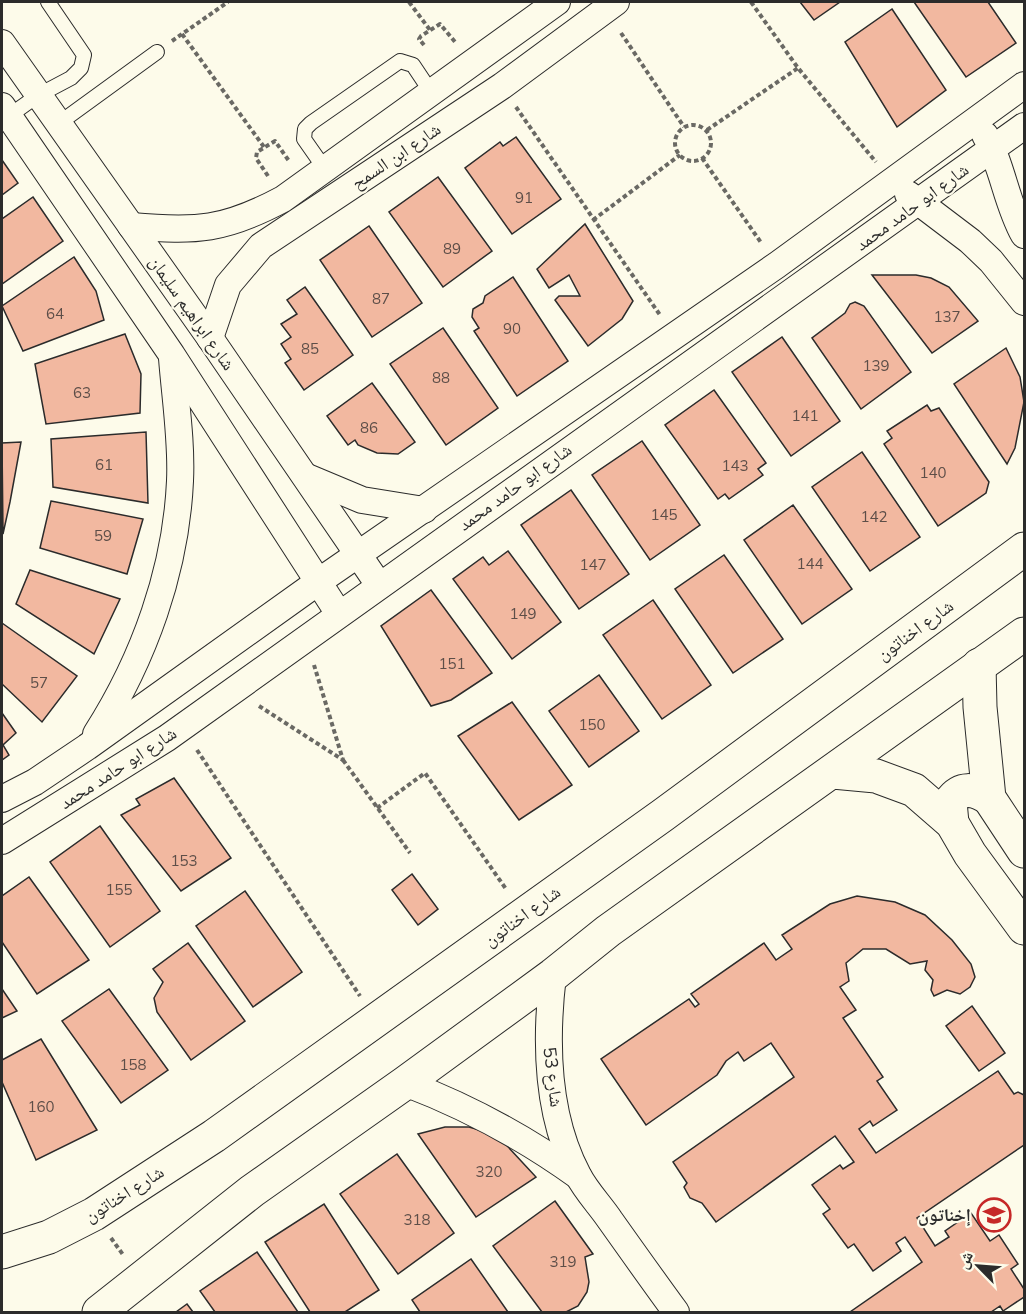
<svg xmlns="http://www.w3.org/2000/svg" width="1026" height="1314" viewBox="0 0 1026 1314" font-family="Mulish,'Noto Naskh Arabic',sans-serif">
	<style>
		.building { fill: #f2b8a0; stroke: #2b2b2b; stroke-width: 1.5 }
		.lines { fill: none; stroke-linecap: round; stroke-linejoin: round }
		.lane-casing { stroke: #2b2b2b; stroke-width: 16 }
		.street-casing { stroke: #2b2b2b; stroke-width: 28 }
		.secondary-casing { stroke: #2b2b2b; stroke-width: 35 }
		.path { stroke: #6a6964; stroke-width: 4; stroke-dasharray: 4.5 3; stroke-linecap: butt }
		.lane { stroke: #fdfbea; stroke-width: 14 }
		.street { stroke: #fdfbea; stroke-width: 26 }
		.secondary { stroke: #fdfbea; stroke-width: 33 }
		.labels { text-anchor: middle; stroke-width: 4.5; stroke-linejoin: round; paint-order: stroke }
		.number-label { font-size: 15px; fill: #5d4e48 }
		.street-label { font-size: 18px; fill: #2b2b2b; stroke: #fdfbea }
		.poi-label { font-size: 18px; font-weight: bold; fill: #2b2b2b; stroke: #fdfbea; text-anchor: end }
	</style>
	<rect width="100%" height="100%" fill="#fdfbea"/>
	<g class="building">
		<path d="M800 2H840L814 20Z"/>
		<path d="M914 2H988L1016 43 966 77Z"/>
		<path d="M892 9 946 90 897 127 845 42Z"/>
		<path d="M516 137 561 199 512 234 465 168 500 142 503 146Z"/>
		<path d="M2 160 18 183 2 195Z"/>
		<path d="M438 177 492 251 443 287 389 212Z"/>
		<path d="M33 197 63 241 2 284V219Z"/>
		<path d="M585 224 633 301 622 319 588 346 555 300 559 296H580L569 275 549 288 537 269Z"/>
		<path d="M369 226 422 303 372 337 320 260Z"/>
		<path d="M74 257 96 291 104 320 23 351 2 306Z"/>
		<path d="M872 275H916L931 278 949 287 978 321 932 353Z"/>
		<path d="M513 277 568 361 517 396 474 331 479 328 472 317 473 309 483 303 485 296Z"/>
		<path d="M305 287 353 355 304 390 285 363 291 359 281 344 291 337 281 324 297 314 287 300Z"/>
		<path d="M855 302 864 306 911 372 861 409 812 338 845 313 850 304Z"/>
		<path d="M443 328 498 408 446 445 390 364Z"/>
		<path d="M125 334 141 374 140 413 46 424 35 364Z"/>
		<path d="M782 337 840 421 791 456 732 372Z"/>
		<path d="M1006 348 1020 377 1024 402 1015 448 1007 464 954 384Z"/>
		<path d="M372 383 415 442 398 454 377 453 358 445 355 440 348 445 327 416Z"/>
		<path d="M714 390 766 463 758 469 763 475 729 499 725 494 718 499 665 425Z"/>
		<path d="M927 405 931 411 939 408 989 482 986 493 938 526 884 444 892 438 887 431Z"/>
		<path d="M146 432 148 503 53 487 51 439Z"/>
		<path d="M642 441 700 525 650 560 592 475Z"/>
		<path d="M21 442 10 502 3 534 2 443Z"/>
		<path d="M862 452 920 537 870 571 812 487Z"/>
		<path d="M571 490 629 574 579 609 521 525Z"/>
		<path d="M51 501 143 519 127 574 40 548Z"/>
		<path d="M793 505 852 589 802 624 744 540Z"/>
		<path d="M508 551 561 622 512 659 453 579 483 557 489 565Z"/>
		<path d="M724 555 783 639 733 673 675 589Z"/>
		<path d="M30 570 120 599 94 654 16 604Z"/>
		<path d="M431 590 492 673 451 700 431 706 381 626Z"/>
		<path d="M653 600 711 685 662 719 603 635Z"/>
		<path d="M2 623 77 676 42 722 2 684Z"/>
		<path d="M599 675 639 731 589 767 549 711Z"/>
		<path d="M512 702 572 785 519 820 458 736Z"/>
		<path d="M2 713 16 733 3 745 9 755 2 760Z"/>
		<path d="M174 778 231 858 181 891 121 815 140 805 136 799Z"/>
		<path d="M100 826 160 911 110 947 50 862Z"/>
		<path d="M412 874 438 909 418 925 392 890Z"/>
		<path d="M29 877 89 960 37 994 2 942V896Z"/>
		<path d="M245 891 302 972 253 1007 196 926Z"/>
		<path d="M857 896 895 902 925 915 952 940 971 964 975 977 970 987 960 994 947 990 934 996 931 990 933 980 925 970 927 961 910 964 886 949H863L846 963 849 981 840 987 856 1010 843 1018 883 1077 877 1081 897 1110 873 1126 870 1121 859 1129 876 1153 998 1071 1014 1094 1018 1092 1024 1095V1145L917 1218 935 1246 949 1237 945 1231 971 1213 990 1241 999 1235 1018 1264 1011 1269 1024 1289V1297L1003 1311 1000 1306 991 1312H850L922 1262 905 1237 896 1243 901 1251 873 1271 854 1244 848 1248 823 1214 830 1209 812 1185 840 1165 843 1169 854 1162 835 1136 716 1222 702 1203 690 1198 684 1187 687 1183 673 1162 794 1077 771 1043 744 1061 738 1052 726 1061 717 1075 646 1125 601 1059 689 999 695 1007 699 1004 691 994 764 943 776 960 792 949 782 935 830 904Z"/>
		<path d="M188 943 245 1021 191 1060 157 1012 154 998 163 982 153 969Z"/>
		<path d="M2 989 17 1011 2 1018Z"/>
		<path d="M109 989 168 1070 121 1103 62 1021Z"/>
		<path d="M972 1006 1005 1053 979 1071 946 1026Z"/>
		<path d="M41 1039 97 1130 36 1160 2 1082V1060Z"/>
		<path d="M445 1127H469L497 1135 536 1177 476 1217 418 1134Z"/>
		<path d="M397 1154 454 1233 398 1274 340 1194Z"/>
		<path d="M555 1201 593 1254 585 1257 589 1282 587 1292 578 1306 566 1312H542L493 1246Z"/>
		<path d="M324 1204 379 1290 345 1312H310L265 1242Z"/>
		<path d="M257 1252 298 1312H215L200 1291Z"/>
		<path d="M471 1259 508 1312H420L412 1300Z"/>
		<path d="M187 1304 193 1312H176Z"/>
	</g>
	<g class="lines">
		<g class="lane-casing">
			<g id="lane">
				<path d="M9 116 37 96 71 78 81 68 84 55 48 2"/>
				<path d="M58 124 157 52"/>
				<path d="M325 169 304 139 305 129 311 123 400 61 413 65 431 92"/>
			</g>
		</g>
		<g class="street-casing">
			<g id="street">
				<path d="M2 43 210 338 379 585"/>
				<path d="M2 106 172 355 339 614"/>
				<path d="M985 135C1003 166 1006 203 1024 235"/>
				<path d="M908 194 970 241 991 261 1024 302"/>
				<path d="M131 226C197 232 225 230 283 199L557 2"/>
				<path d="M210 338 228 285 261 246 502 86 616 2"/>
				<path d="M307 477 362 500 424 510"/>
				<path d="M96 734C144 659 176 570 180 481 182 441 175 398 172 358"/>
				<path d="M2 799 35 782 87 747 318 582 777 265 1024 85"/>
				<path d="M2 841 167 738 1024 126"/>
				<path d="M553 975C545 1041 546 1115 578 1175 586 1191 600 1205 610 1220 632 1251 654 1282 676 1312"/>
				<path d="M405 1083C468 1107 524 1137 578 1176"/>
			</g>
		</g>
		<g class="secondary-casing">
			<g id="secondary">
				<path d="M979 665 980 707 989 798 1024 851"/>
				<path d="M833 772 876 776 914 790 952 823 970 854 1024 928"/>
				<path d="M952 823 950 802C961 786 973 789 989 798"/>
				<path d="M2 1252 49 1237 94 1214 214 1136 663 815 1024 549"/>
				<path d="M99 1312 252 1191 405 1083 553 975 608 931 1024 634"/>
			</g>
		</g>
		<g class="path">
			<path d="M409 2 430 30"/>
			<path d="M751 2 798 68 876 162"/>
			<path d="M621 33 684 127"/>
			<path d="M182 34 264 147"/>
			<path d="M172 41 228 2"/>
			<path d="M424 45 419 39 421 36 440 24 456 43"/>
			<path d="M516 107 660 315"/>
			<circle cx="693" cy="143" r="18"/>
			<path d="M707 130 798 68"/>
			<path d="M702 158 762 244"/>
			<path d="M268 176 256 158 257 152 275 141 289 161"/>
			<path d="M593 220 680 155"/>
			<path d="M259 706 343 760 314 665"/>
			<path d="M197 750 360 996"/>
			<path d="M343 760 410 853"/>
			<path d="M377 808 425 773 506 889"/>
			<path d="M111 1238 124 1256"/>
		</g>
		<use href="#lane" class="lane"/>
		<use href="#street" class="street"/>
		<use href="#secondary" class="secondary"/>
	</g>
	<defs>
		<g id="school-ring" transform="scale(1.725)"><circle r="9.5" fill="#fdfbea" stroke="#c62828" stroke-width="1.5"/><path d="M0-5L7-2L0 1L-7-2ZM-4 1L0 2.5L4 1V4Q0 6-4 4Z" fill="#c62828"/></g>
	</defs>
	<g fill-rule="evenodd">
		<use href="#school-ring" x="994" y="1215"/>
	</g>
	<g class="labels">
		<g class="number-label">
			<text x="524" y="203">91</text>
			<text x="452" y="254">89</text>
			<text x="381" y="304">87</text>
			<text x="55" y="319">64</text>
			<text x="947" y="322">137</text>
			<text x="512" y="334">90</text>
			<text x="310" y="354">85</text>
			<text x="876" y="371">139</text>
			<text x="441" y="383">88</text>
			<text x="82" y="398">63</text>
			<text x="805" y="421">141</text>
			<text x="369" y="433">86</text>
			<text x="104" y="470">61</text>
			<text x="735" y="471">143</text>
			<text x="933" y="478">140</text>
			<text x="664" y="520">145</text>
			<text x="874" y="522">142</text>
			<text x="103" y="541">59</text>
			<text x="810" y="569">144</text>
			<text x="593" y="570">147</text>
			<text x="523" y="619">149</text>
			<text x="452" y="669">151</text>
			<text x="39" y="688">57</text>
			<text x="592" y="730">150</text>
			<text x="184" y="866">153</text>
			<text x="119" y="895">155</text>
			<text x="133" y="1070">158</text>
			<text x="41" y="1112">160</text>
			<text x="489" y="1177">320</text>
			<text x="417" y="1225">318</text>
			<text x="563" y="1267">319</text>
		</g>
		<g class="street-label">
			<text transform="translate(396 156) rotate(-34)" y="6">شارع ابن السمح</text>
			<text transform="translate(912 207) rotate(-36)" y="6">شارع ابو حامد محمد</text>
			<text transform="translate(192 313) rotate(55)" y="6">شارع ابراهيم سليمان</text>
			<text transform="translate(515 487) rotate(-36)" y="6">شارع ابو حامد محمد</text>
			<text transform="translate(915 630) rotate(-36)" y="6">شارع اخناتون</text>
			<text transform="translate(118 768) rotate(-33)" y="6">شارع ابو حامد محمد</text>
			<text transform="translate(522 916) rotate(-36)" y="6">شارع اخناتون</text>
			<text transform="translate(553 1077) rotate(83)" y="6">شارع 53</text>
			<text transform="translate(124 1194) rotate(-32)" y="6">شارع اخناتون</text>
		</g>
		<g class="poi-label">
			<text x="971" y="1221">إخناتون</text>
		</g>
	</g>
	<rect width="1026" height="1314" fill="none" stroke="#2b2b2b" stroke-width="6"/>
	<g transform="translate(978 1266) rotate(295)" stroke="#fdfbea" stroke-width="4.5" paint-order="stroke">
	<path d="M0-4.5L10 22L0 15L-10 22Z" fill="#2b2b2b"/>
	<text y="-9" font-size="16" font-weight="bold" text-anchor="middle" fill="#2b2b2b">ش</text>
	</g>
</svg>
